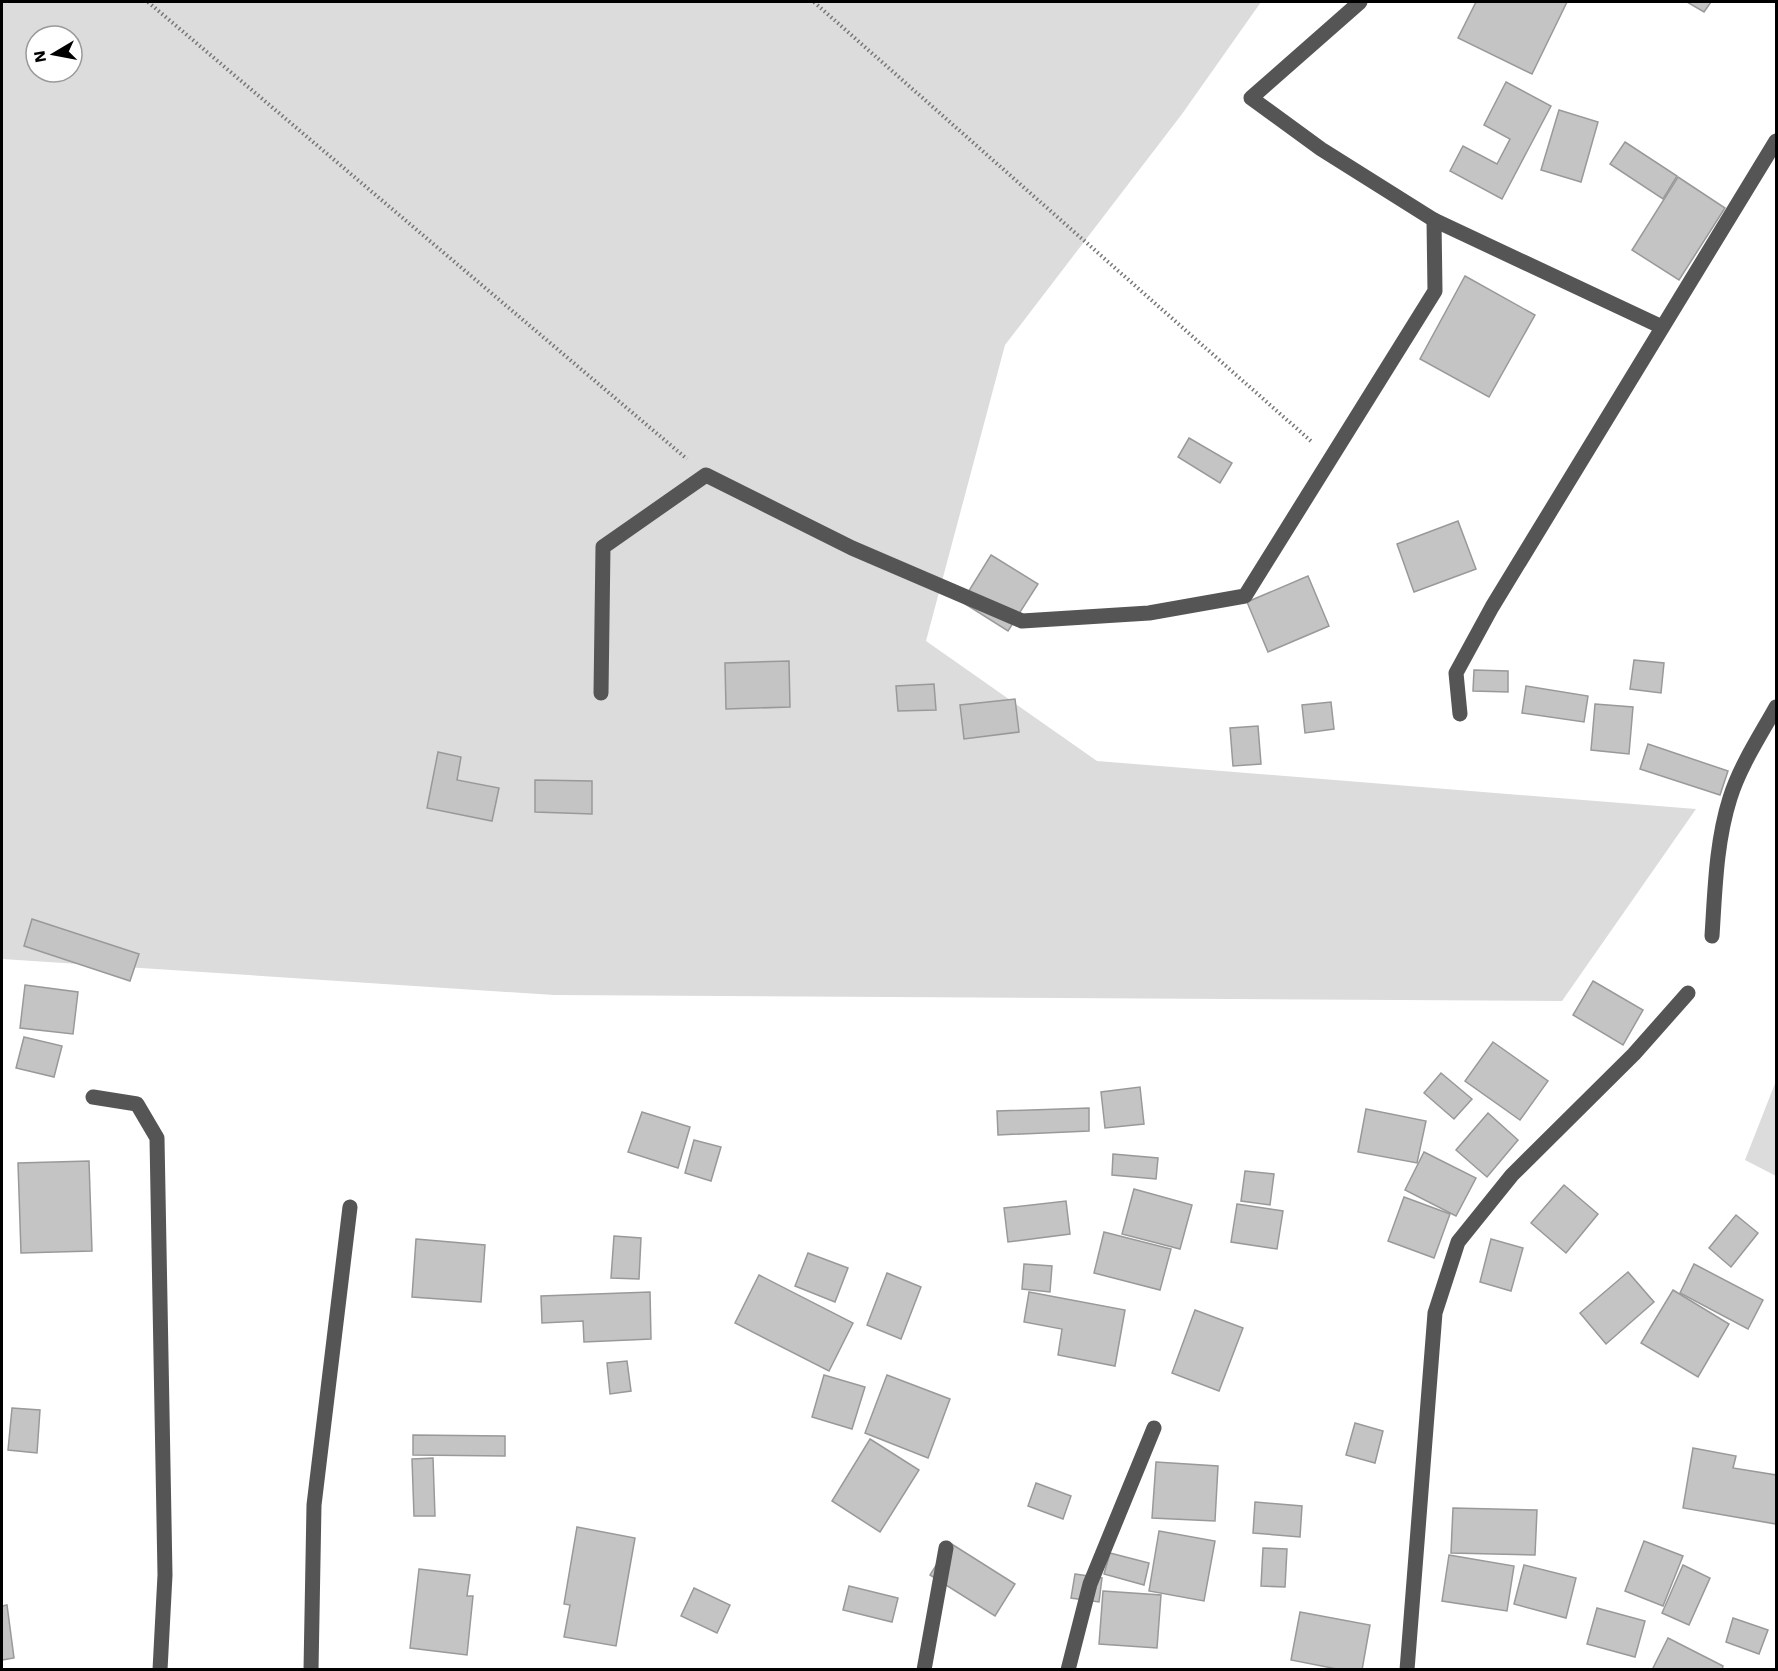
<svg xmlns="http://www.w3.org/2000/svg" width="1778" height="1671" viewBox="0 0 1778 1671" font-family="'Work Sans',sans-serif">
	<style>
		.green { fill: #dcdcdc; fill-rule: evenodd }
		.building { fill: #c4c4c4; stroke: #999; stroke-width: 1.5 }
		.lines { fill: none; stroke-linecap: round; stroke-linejoin: round }
		.path { stroke: #777; stroke-width: 4; stroke-dasharray: 1.5 3; stroke-linecap: butt }
		.minor { stroke: #555; stroke-width: 15 }
	</style>
	<rect width="100%" height="100%" fill="#fff"/>
	<g class="green">
		<path d="M2 2H1261L1182 114 1005 345 926 641 1097 761 1696 809 1562 1001 554 995 2 959ZM36 36H72V72H36Z"/>
		<path d="M1776 1081V1176L1745 1160Z"/>
	</g>
	<g class="building">
		<path d="M1476 2H1567L1532 74 1458 38Z"/>
		<path d="M1687 2H1711L1704 12Z"/>
		<path d="M1506 82 1551 106 1502 199 1450 171 1463 146 1497 164 1510 139 1484 125Z"/>
		<path d="M1559 110 1598 122 1581 182 1541 170Z"/>
		<path d="M1625 142 1677 176 1663 199 1610 164Z"/>
		<path d="M1678 177 1725 208 1679 280 1632 250Z"/>
		<path d="M1465 276 1535 315 1489 397 1420 359Z"/>
		<path d="M1189 438 1232 463 1220 483 1178 457Z"/>
		<path d="M1458 521 1476 569 1414 592 1397 544Z"/>
		<path d="M991 555 1038 584 1008 631 962 602Z"/>
		<path d="M1308 576 1329 626 1268 652 1247 602Z"/>
		<path d="M1634 660 1664 663 1661 693 1630 689Z"/>
		<path d="M789 661 790 707 726 709 725 663Z"/>
		<path d="M1474 670 1508 671V692L1473 691Z"/>
		<path d="M934 684 936 710 898 711 896 686Z"/>
		<path d="M1526 686 1588 696 1584 722 1522 713Z"/>
		<path d="M1015 699 1019 732 964 739 960 705Z"/>
		<path d="M1331 702 1334 729 1305 733 1302 705Z"/>
		<path d="M1595 704 1633 707 1629 754 1591 750Z"/>
		<path d="M1258 726 1261 764 1233 766 1230 728Z"/>
		<path d="M1648 744 1728 771 1720 795 1640 769Z"/>
		<path d="M438 752 461 757 457 780 499 788 492 821 427 808Z"/>
		<path d="M535 780 592 781V814L535 812Z"/>
		<path d="M32 919 139 954 130 981 24 946Z"/>
		<path d="M1593 981 1643 1010 1623 1045 1573 1015Z"/>
		<path d="M25 985 78 992 73 1034 20 1028Z"/>
		<path d="M24 1037 62 1046 54 1077 16 1068Z"/>
		<path d="M1493 1042 1548 1081 1520 1120 1465 1081Z"/>
		<path d="M1441 1073 1472 1099 1454 1119 1424 1093Z"/>
		<path d="M1140 1087 1144 1124 1105 1128 1101 1092Z"/>
		<path d="M1089 1108V1131L998 1135 997 1111Z"/>
		<path d="M1366 1109 1426 1121 1417 1163 1358 1152Z"/>
		<path d="M642 1112 690 1127 678 1168 628 1152Z"/>
		<path d="M1488 1113 1518 1140 1487 1177 1456 1150Z"/>
		<path d="M694 1140 721 1147 711 1181 685 1173Z"/>
		<path d="M1424 1152 1476 1178 1456 1216 1405 1190Z"/>
		<path d="M1113 1154 1158 1158 1156 1179 1112 1175Z"/>
		<path d="M89 1161 92 1251 21 1253 18 1163Z"/>
		<path d="M1245 1171 1274 1174 1270 1205 1241 1201Z"/>
		<path d="M1564 1185 1598 1214 1566 1253 1531 1223Z"/>
		<path d="M1134 1189 1192 1205 1180 1249 1122 1234Z"/>
		<path d="M1404 1197 1450 1214 1434 1258 1388 1241Z"/>
		<path d="M1066 1201 1070 1234 1008 1242 1004 1208Z"/>
		<path d="M1237 1204 1283 1211 1277 1249 1231 1242Z"/>
		<path d="M1736 1215 1758 1233 1731 1267 1709 1248Z"/>
		<path d="M1104 1232 1171 1249 1160 1290 1094 1273Z"/>
		<path d="M614 1236 641 1238 639 1279 611 1278Z"/>
		<path d="M416 1239 485 1245 481 1302 412 1297Z"/>
		<path d="M1491 1239 1523 1248 1511 1291 1480 1282Z"/>
		<path d="M808 1253 848 1268 835 1302 795 1286Z"/>
		<path d="M1024 1264 1052 1266 1050 1292 1022 1289Z"/>
		<path d="M1694 1264 1763 1300 1748 1329 1680 1293Z"/>
		<path d="M1628 1272 1654 1302 1606 1344 1580 1313Z"/>
		<path d="M887 1273 921 1287 901 1339 867 1325Z"/>
		<path d="M759 1275 853 1323 829 1371 735 1323Z"/>
		<path d="M1673 1290 1729 1324 1698 1377 1641 1343Z"/>
		<path d="M650 1292 651 1339 584 1342 583 1321 542 1323 541 1296Z"/>
		<path d="M1029 1292 1125 1310 1115 1366 1058 1355 1062 1329 1024 1322Z"/>
		<path d="M1195 1310 1243 1328 1219 1391 1172 1373Z"/>
		<path d="M627 1361 631 1391 610 1394 607 1363Z"/>
		<path d="M824 1375 865 1387 852 1429 812 1417Z"/>
		<path d="M887 1375 950 1399 928 1458 865 1433Z"/>
		<path d="M12 1408 40 1410 37 1453 8 1450Z"/>
		<path d="M1355 1423 1383 1431 1375 1463 1346 1455Z"/>
		<path d="M413 1435 505 1436V1456L413 1455Z"/>
		<path d="M870 1439 919 1470 880 1532 832 1501Z"/>
		<path d="M1693 1448 1736 1456 1733 1468 1776 1475V1524L1683 1508Z"/>
		<path d="M433 1458 435 1516H414L412 1459Z"/>
		<path d="M1156 1462 1218 1466 1215 1521 1152 1518Z"/>
		<path d="M1036 1483 1071 1496 1063 1519 1028 1506Z"/>
		<path d="M1255 1502 1302 1506 1300 1537 1253 1533Z"/>
		<path d="M1453 1508 1537 1510 1535 1555 1451 1553Z"/>
		<path d="M577 1527 635 1538 616 1646 564 1637 570 1605 564 1604Z"/>
		<path d="M1159 1531 1215 1541 1204 1601 1149 1591Z"/>
		<path d="M1644 1541 1683 1556 1663 1606 1625 1591Z"/>
		<path d="M950 1543 1015 1584 995 1616 930 1575Z"/>
		<path d="M1263 1548 1287 1549 1285 1587 1261 1586Z"/>
		<path d="M1110 1553 1149 1563 1144 1585 1104 1574Z"/>
		<path d="M1449 1555 1514 1566 1507 1611 1442 1601Z"/>
		<path d="M1524 1565 1576 1578 1566 1618 1514 1604Z"/>
		<path d="M1683 1565 1710 1578 1689 1625 1662 1613Z"/>
		<path d="M419 1569 470 1575 467 1596H473L467 1655 410 1648Z"/>
		<path d="M1075 1574 1102 1578 1099 1602 1071 1598Z"/>
		<path d="M849 1586 898 1598 892 1622 843 1610Z"/>
		<path d="M694 1588 730 1605 717 1633 681 1616Z"/>
		<path d="M1103 1591 1161 1595 1157 1648 1099 1644Z"/>
		<path d="M7 1605 14 1658 2 1660V1606Z"/>
		<path d="M1597 1608 1645 1621 1635 1657 1587 1644Z"/>
		<path d="M1300 1612 1370 1625 1362 1670H1342L1291 1660Z"/>
		<path d="M1733 1618 1768 1630 1759 1654 1726 1642Z"/>
		<path d="M1668 1638 1723 1666 1722 1670H1652Z"/>
	</g>
	<g class="lines">
		<g class="path">
			<path d="M148 2 687 459"/>
			<path d="M814 2 1312 442"/>
		</g>
		<g class="minor">
			<path d="M1360 2 1251 98 1321 149 1434 220 1662 327"/>
			<path d="M601 693 603 547 706 475 852 548 1022 621 1149 613 1245 596 1435 291 1434 220"/>
			<path d="M1460 714 1456 673 1492 607 1776 141"/>
			<path d="M1712 936C1715 890 1716 842 1730 798 1740 766 1760 736 1776 707"/>
			<path d="M93 1097 137 1104 157 1138 165 1575 160 1670"/>
			<path d="M311 1670 314 1505 350 1207"/>
			<path d="M924 1670 946 1548"/>
			<path d="M1068 1670 1090 1584 1154 1428"/>
			<path d="M1407 1670 1435 1313 1458 1242 1512 1175 1634 1054 1688 993"/>
		</g>
	</g>
	<rect width="1778" height="1671" fill="none" stroke="#000000" stroke-width="6"/>
	<g transform="translate(54 54) rotate(260)"><circle r="28" fill="#ffffff" stroke="#999999" stroke-width="1.5"/>
	<path d="M0-4.5L10 22L0 15L-10 22Z" fill="#000000"/>
	<text y="-9" font-size="16" font-weight="bold" text-anchor="middle" fill="#000000">N</text>
	</g>
</svg>
